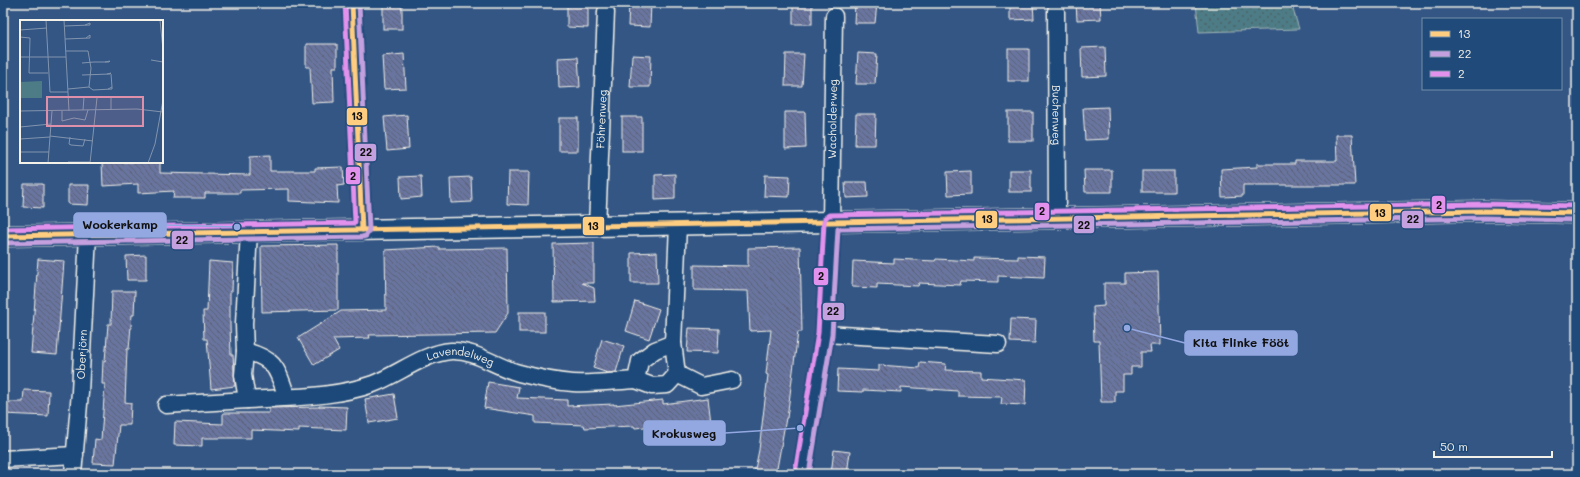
<svg xmlns="http://www.w3.org/2000/svg" width="1580" height="477" viewBox="0 0 1580 477" font-family="Mali,sans-serif">
	<style>
		.park { fill: url(#park-dots); stroke: #a1b6b7 }
		.building { fill: url(#building-back-hatch); stroke: #f4f1e8 }
		.lines { fill: none; stroke-linecap: round; stroke-linejoin: round }
		.minor-casing { stroke: #f4f1e8; stroke-width: 19 }
		.tertiary-casing { stroke: #f4f1e8; stroke-width: 23 }
		.minor { stroke: #1f4a7a; stroke-width: 16 }
		.tertiary { stroke: #1f4a7a; stroke-width: 20 }
		.bus-1-casing { stroke: #1f4a7a; stroke-width: 8 }
		.bus-2-casing { stroke: #1f4a7a; stroke-width: 8 }
		.bus-3-casing { stroke: #1f4a7a; stroke-width: 8 }
		.bus-1 { stroke: #ffcd80; stroke-width: 5 }
		.bus-2 { stroke: #c4a0de; stroke-width: 5 }
		.bus-3 { stroke: #e292ec; stroke-width: 5 }
		.labels { text-anchor: middle; stroke-width: 3; stroke-linejoin: round; paint-order: stroke }
		.street-label { font-size: 11px; fill: #f4f1e8; stroke: #1f4a7a }
		.inset-road { fill: none; stroke: #8194ad; stroke-width: 1 }
		.view { fill: #de8fa9; fill-opacity: 0.15; stroke: #de8fa9; stroke-width: 2 }
		.inset-edge { fill: none; stroke: #f4f1e8; stroke-width: 2 }
		.leader { fill: none; stroke: #93a8e1; stroke-width: 1.5 }
		.callout-dot { fill: #93a8e1; stroke: #1f4a7a; stroke-width: 1.5 }
		.callout { fill: #93a8e1; stroke: #93a8e1; stroke-width: 1.5 }
		.callout-label { font-size: 12px; text-anchor: middle; font-weight: bold; fill: #111 }
		.line-badge { stroke: #1f4a7a; stroke-width: 1.5 }
		.pale-badge-label { font-size: 11px; text-anchor: middle; font-weight: bold; fill: #111 }
	</style>
	<defs>
		<pattern id="park-dots" width="8" height="8" patternUnits="userSpaceOnUse"><rect width="8" height="8" fill="#4e7c86"/><path d="M2 2h.1M6 6h.1" fill="none" stroke="#4c6266" stroke-width="1.8" stroke-linecap="round"/></pattern>
		<pattern id="building-back-hatch" width="6" height="6" patternUnits="userSpaceOnUse"><rect width="6" height="6" fill="#69759f"/><path d="M-1 5l2 2M0 0l6 6M5-1l2 2" fill="none" stroke="#5b6177"/></pattern>
	</defs>
	<rect width="100%" height="100%" fill="#345685"/>
	<filter id="ink" filterUnits="userSpaceOnUse"><feTurbulence type="fractalNoise" baseFrequency=".025" numOctaves="2"/><feDisplacementMap in="SourceGraphic" scale="8" xChannelSelector="R" yChannelSelector="G"/><feConvolveMatrix kernelMatrix="1 2 1 2 8 2 1 2 1" color-interpolation-filters="sRGB"/></filter>
	<g filter="url(#ink)">
		<path class="park" d="M1196 3H1291L1299 29 1199 32Z"/>
		<g class="building">
			<rect x="383" y="3" width="19" height="26"/>
			<path d="M567 3H588V28L567 27Z"/>
			<path d="M629 3H651L650 27 628 26Z"/>
			<rect x="793" y="3" width="19" height="21"/>
			<path d="M855 3H877L875 23H854Z"/>
			<path d="M1010 3H1033L1034 19 1010 20Z"/>
			<path d="M1076 3H1100L1101 19 1077 20Z"/>
			<path d="M306 44H337V67H333L334 102 312 103 310 67H306Z"/>
			<path d="M1105 47 1106 76 1082 77 1081 48Z"/>
			<rect x="1008" y="49" width="21" height="32"/>
			<path d="M858 53 877 54 875 84H856Z"/>
			<path d="M404 54 406 88 384 89 382 56Z"/>
			<path d="M786 54H804L802 86H785Z"/>
			<path d="M632 55 651 56 650 87H630Z"/>
			<path d="M578 57 580 87 559 88 558 58Z"/>
			<path d="M1108 107 1109 139 1085 140 1083 108Z"/>
			<path d="M785 112H805L806 148 785 149Z"/>
			<rect x="1008" y="112" width="25" height="29"/>
			<path d="M856 114H876L875 145H855Z"/>
			<path d="M407 115 409 149 387 151 384 117Z"/>
			<rect x="622" y="117" width="20" height="34"/>
			<rect x="559" y="118" width="19" height="33"/>
			<path d="M1336 135H1352L1355 185H1243V196L1222 197 1221 169 1257 167V164H1295V161H1337Z"/>
			<path d="M270 155V171H315V168L343 167 344 185 337 186 338 203 289 201V189L240 190V193H205V198H173L174 191 138 193V184L103 186 102 162H160V173L250 175V156Z"/>
			<rect x="1009" y="170" width="22" height="22"/>
			<path d="M1084 170H1112V192H1085Z"/>
			<path d="M971 171V194L948 195 947 172Z"/>
			<rect x="1142" y="171" width="32" height="21"/>
			<path d="M508 172H529L528 205 507 204Z"/>
			<path d="M675 174V199L655 200V175Z"/>
			<path d="M765 175 790 176 789 197 764 196Z"/>
			<path d="M421 176 422 197 401 199 400 177Z"/>
			<path d="M471 177 472 202 451 203 450 178Z"/>
			<path d="M845 182H867L868 197 846 198Z"/>
			<path d="M24 184H43V208L23 207Z"/>
			<path d="M68 185H89L88 205 68 204Z"/>
			<path d="M594 243V283H582L594 288 595 301 554 302 553 244Z"/>
			<path d="M338 245V310L262 312 261 246Z"/>
			<path d="M439 247V249L507 248 508 313 495 333 369 335 370 338 333 339 339 350 314 365 298 338 341 311 386 310 385 250Z"/>
			<path d="M800 247 802 332H798L787 418H786L776 474H754L759 450 768 375 766 374 771 330 750 331 748 291 694 290V265L748 266V248Z"/>
			<path d="M657 252 658 283H631V253Z"/>
			<path d="M146 255V280H127L126 256Z"/>
			<path d="M1018 256 1045 257 1044 278 998 276V282L961 281 960 285 919 283 918 286 877 284V288L852 287 853 261 894 263V259L935 261 936 259 974 261V258L1018 259Z"/>
			<path d="M38 259 64 261 57 355 31 353Z"/>
			<path d="M209 261 233 263 232 291H230V325L231 355H233L235 386 211 389 207 339H204L203 311H207Z"/>
			<path d="M1158 272 1160 345H1150L1151 352H1141V367H1131V375H1123V391H1115V402H1101L1099 341H1094L1093 307 1104 306V283H1125V273Z"/>
			<path d="M112 291H135L134 315H132L129 349H127L125 402 131 403 130 425H119L115 464 93 463 95 439 101 440 105 384H102L103 360 105 361 108 324H111Z"/>
			<path d="M635 301 659 309 649 339 626 331Z"/>
			<rect x="519" y="312" width="26" height="20"/>
			<path d="M1011 319 1036 320 1035 343 1010 342Z"/>
			<path d="M689 328 719 329 718 353 687 352Z"/>
			<path d="M602 339 624 346 616 372 608 373 593 368Z"/>
			<path d="M920 362 946 364 945 370 981 371V377L1026 380 1025 405 1001 404 1002 397 958 396V391L901 387V392L863 390V392L837 391 838 369 879 371V365L919 368Z"/>
			<path d="M488 382 519 387 517 398 567 400V406L614 404V405L663 400V404L708 398 711 423 681 428 680 423 635 428 634 426 585 428 584 425 535 423V416L484 408Z"/>
			<path d="M24 390 49 391 48 416 3 414V402H23Z"/>
			<path d="M394 394 398 418 369 423 365 399Z"/>
			<path d="M319 406 347 407 346 430 299 428V432L251 430V438H202V446L174 445 175 422 223 424V413H269V408L319 407Z"/>
			<path d="M834 450 850 452 847 474H831Z"/>
		</g>
		<g class="lines">
			<g class="minor-casing">
				<g id="minor">
					<path d="M352 3 362 230"/>
					<path id="s1" d="M1056 11 1057 218"/>
					<path id="s2" d="M597 226 606 12"/>
					<path id="s3" d="M249 231 244 324 245 351 243 375 247 400C288 397 333 398 373 384 397 375 424 353 451 351 476 350 496 367 519 373 534 377 558 382 573 383 594 384 616 381 636 380L640 361 655 350 673 343 678 225"/>
					<path d="M825 334 998 344"/>
					<path d="M245 351C276 359 277 369 287 397"/>
					<path d="M677 374 701 386 732 380"/>
					<path d="M636 380 652 386 667 385 677 374 673 343"/>
					<path d="M166 405 247 400"/>
					<path d="M3 459 75 455"/>
					<path id="s4" d="M73 474 80 392 88 235"/>
					<path id="s5" d="M802 474 825 334 831 222 834 16"/>
				</g>
			</g>
			<g class="tertiary-casing">
				<path id="tertiary" d="M3 236 1484 211 1577 213"/>
			</g>
			<use href="#minor" class="minor"/>
			<use href="#tertiary" class="tertiary"/>
			<g class="bus-1-casing">
				<g id="bus-1">
					<path d="M352 3 362 230"/>
					<path d="M3 236 1484 211 1577 213"/>
				</g>
			</g>
			<g class="bus-2-casing">
				<g id="bus-2">
					<path d="M3 243 362 237 366 236 369 230 359 3"/>
					<path d="M809 474 832 335 838 229 1484 218 1577 220"/>
				</g>
			</g>
			<g class="bus-3-casing">
				<g id="bus-3">
					<path d="M3 229 355 223 345 3"/>
					<path d="M795 473 818 333 824 222 825 218 829 215 1484 204 1577 206"/>
				</g>
			</g>
			<use href="#bus-1" class="bus-1"/>
			<use href="#bus-2" class="bus-2"/>
			<use href="#bus-3" class="bus-3"/>
		</g>
	</g>
	<g class="labels">
		<g class="street-label">
			<text dy="4" stroke="none"><textPath href="#s1" startOffset="104">Buchenweg</textPath></text>
			<text dy="4" stroke="none"><textPath href="#s2" startOffset="107">Föhrenweg</textPath></text>
			<text dy="4" stroke="none"><textPath href="#s5" startOffset="357">Wacholderweg</textPath></text>
			<text dy="4" stroke="none"><textPath href="#s4" startOffset="120">Oberjörn</textPath></text>
			<text dy="4" stroke="none"><textPath href="#s3" startOffset="392">Lavendelweg</textPath></text>
		</g>
	</g>
	<g transform="translate(20 20)">
		<rect width="143" height="143" fill="#345685"/>
		<path d="M22 61V78H0V62Z" fill="#4e7c86"/>
		<path class="inset-road" d="M26 0 30 72H48M44 0 49 91M140 0 143 30M45 6 70 5V3L65 5M0 10 27 8M0 17 10 18 9 53H28M45 19 70 18V15L66 18M46 31H68L71 48 69 67 48 69M0 37H46M131 40 143 42M62 43 74 42H89L90 41 85 42M91 54 92 67M62 55 90 54 91 53 87 54M69 67 73 70 92 69V67L88 69M91 77V90M63 90 64 77M0 91 117 89 143 92M42 91V101L54 98 65 100 68 90M0 107 31 104M30 116 73 121M50 117 49 124 51 125 63 126 65 119M0 119 30 117M0 132H29M48 142H70M28 143 32 91M70 143 77 78M128 143 135 124 143 80"/>
		<path class="view" d="M27 77H123V106H27Z"/>
		<rect width="143" height="143" class="inset-edge"/>
	</g>
	<path class="leader" d="M237 227L166 225M1127 328L1185 343M800 428L725 433"/>
	<g class="callout-dot">
		<circle cx="237" cy="227" r="4"/>
		<circle cx="1127" cy="328" r="4"/>
		<circle cx="800" cy="428" r="4"/>
	</g>
	<g class="callout">
		<rect x="74" y="213" width="92" height="24" rx="4"/>
		<rect x="1185" y="331" width="112" height="24" rx="4"/>
		<rect x="644" y="421" width="81" height="24" rx="4"/>
	</g>
	<g class="callout-label">
		<text x="120" y="229">Wookerkamp</text>
		<text x="1241" y="347">Kita Flinke Fööt</text>
		<text x="684" y="438">Krokusweg</text>
	</g>
	<g class="line-badge">
		<rect x="346" y="107" width="22" height="19" rx="4" fill="#ffcd80"/>
		<rect x="354" y="143" width="23" height="19" rx="4" fill="#c4a0de"/>
		<rect x="345" y="166" width="16" height="19" rx="4" fill="#e292ec"/>
		<rect x="1431" y="195" width="15" height="19" rx="4" fill="#e292ec"/>
		<rect x="1034" y="202" width="16" height="19" rx="4" fill="#e292ec"/>
		<rect x="1369" y="203" width="23" height="19" rx="4" fill="#ffcd80"/>
		<rect x="1401" y="210" width="23" height="19" rx="4" fill="#c4a0de"/>
		<rect x="975" y="210" width="23" height="19" rx="4" fill="#ffcd80"/>
		<rect x="1073" y="215" width="22" height="19" rx="4" fill="#c4a0de"/>
		<rect x="582" y="216" width="23" height="20" rx="4" fill="#ffcd80"/>
		<rect x="171" y="230" width="23" height="20" rx="4" fill="#c4a0de"/>
		<rect x="813" y="267" width="16" height="19" rx="4" fill="#e292ec"/>
		<rect x="822" y="302" width="23" height="19" rx="4" fill="#c4a0de"/>
	</g>
	<g class="pale-badge-label">
		<text x="357" y="120">13</text>
		<text x="366" y="156">22</text>
		<text x="353" y="180">2</text>
		<text x="1439" y="209">2</text>
		<text x="1042" y="215">2</text>
		<text x="1380" y="217">13</text>
		<text x="1413" y="223">22</text>
		<text x="987" y="223">13</text>
		<text x="1084" y="229">22</text>
		<text x="593" y="230">13</text>
		<text x="182" y="244">22</text>
		<text x="821" y="280">2</text>
		<text x="833" y="315">22</text>
	</g>
	<rect width="1580" height="477" fill="none" stroke="#1f4a7a" stroke-width="16"/>
	<rect x="8" y="8" width="1564" height="461" fill="none" stroke="#f4f1e8" stroke-width="1.5" filter="url(#ink)"/>
	<rect x="1422" y="18" width="140" height="72" fill="#1f4a7a" stroke="#748da6"/>
	<rect x="1430" y="31" width="20" height="6" fill="#ffcd80" stroke="#748da6"/>
	<text x="1458" y="38" font-size="12" fill="#f4f1e8">13</text>
	<rect x="1430" y="51" width="20" height="6" fill="#c4a0de" stroke="#748da6"/>
	<text x="1458" y="58" font-size="12" fill="#f4f1e8">22</text>
	<rect x="1430" y="71" width="20" height="6" fill="#e292ec" stroke="#748da6"/>
	<text x="1458" y="78" font-size="12" fill="#f4f1e8">2</text>
	<path d="M1434 451v6h118v-6" fill="none" stroke="#f4f1e8" stroke-width="2"/>
	<text x="1440" y="451" font-size="12" fill="#f4f1e8" stroke="#1f4a7a" stroke-width="3" paint-order="stroke">50 m</text>
</svg>
